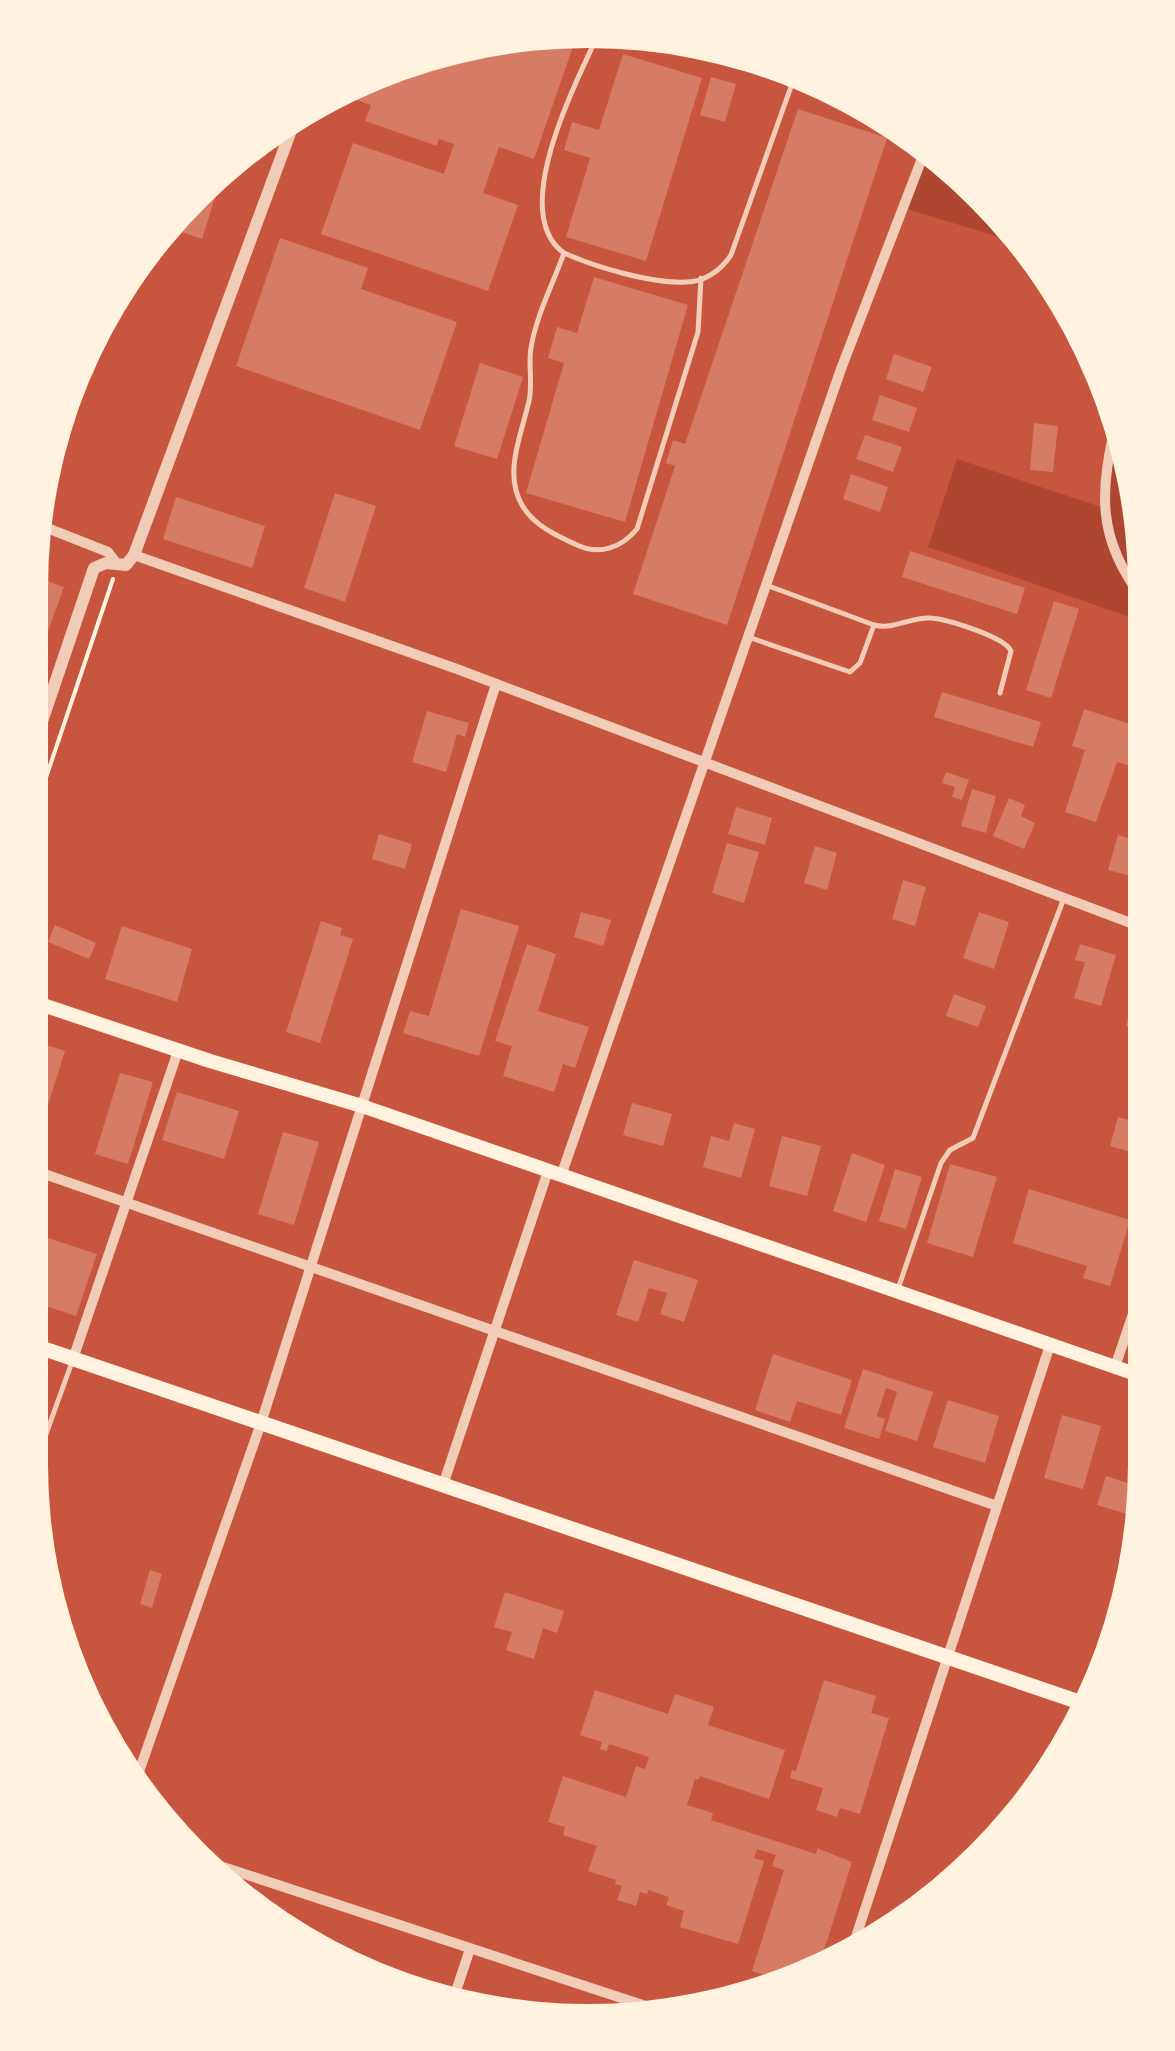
<svg xmlns="http://www.w3.org/2000/svg" width="1175" height="2051" viewBox="0 0 1175 2051" font-family="'DM Sans',sans-serif">
	<style>
		.green { fill: #ae4732 }
		.building { fill: #d67c66 }
		.lines { fill: none; stroke-linecap: round; stroke-linejoin: round }
		.path { stroke: #fff3e0; stroke-width: 4 }
		.service { stroke: #f1ccb7; stroke-width: 5 }
		.minor { stroke: #f1ccb7; stroke-width: 10 }
		.tertiary { stroke: #f1ccb7; stroke-width: 12 }
		.secondary { stroke: #fff3e0; stroke-width: 14 }
		.primary { stroke: #fff3e0; stroke-width: 15 }
	</style>
	<rect width="100%" height="100%" fill="#c8553d"/>
	<g class="green">
		<path d="M926 148 982 194 1020 243 903 208Z"/>
		<path d="M1117 418 1144 550V622L928 547 957 459 1104 508Z"/>
	</g>
	<g class="building">
		<path d="M478 41H575L534 159 499 147 483 193 518 205 488 291 321 234 353 143 444 174 454 144 439 139 437 146 365 121 371 105 345 96Z"/>
		<path d="M623 54 702 78 646 261 566 237 590 158 564 150 572 122 599 130Z"/>
		<path d="M711 77 736 84 725 122 700 115Z"/>
		<path d="M798 109 887 138 727 625 633 594 675 466 666 463 673 440 685 444Z"/>
		<path d="M220 181 202 239 173 229Z"/>
		<path d="M280 238 368 268 361 289 457 322 420 430 236 366Z"/>
		<path d="M594 277 688 305 625 522 526 493 564 363 548 358 557 327 577 333Z"/>
		<path d="M1066 303 1070 308 1079 327 1065 330 1059 305Z"/>
		<path d="M894 354 932 367 923 392 886 379Z"/>
		<path d="M480 363 523 377 497 459 454 446Z"/>
		<path d="M880 395 917 408 909 432 872 420Z"/>
		<path d="M1034 423 1058 426 1053 472 1030 470Z"/>
		<path d="M865 435 902 447 893 472 856 459Z"/>
		<path d="M851 474 888 487 880 512 843 499Z"/>
		<path d="M335 493 376 506 345 602 304 588Z"/>
		<path d="M176 497 265 526 252 568 163 539Z"/>
		<path d="M910 551 1025 588 1017 614 902 577Z"/>
		<path d="M31 575 64 587 38 659 31 657Z"/>
		<path d="M1054 601 1079 609 1051 698 1026 690Z"/>
		<path d="M942 692 1041 722 1033 747 934 717Z"/>
		<path d="M1084 709 1142 728 1130 766 1117 762 1096 822 1065 812 1085 750 1072 746Z"/>
		<path d="M427 711 469 723 465 737 457 734 446 772 412 762Z"/>
		<path d="M946 772 969 780 962 800 952 797 955 787 942 783Z"/>
		<path d="M972 789 996 796 986 833 961 826Z"/>
		<path d="M1009 798 1025 805 1021 816 1035 823 1024 849 993 836Z"/>
		<path d="M736 807 772 818 765 845 728 834Z"/>
		<path d="M379 834 412 844 405 869 372 859Z"/>
		<path d="M1118 835 1144 842 1134 877 1108 870Z"/>
		<path d="M727 843 759 852 744 903 712 893Z"/>
		<path d="M815 846 837 853 827 890 804 883Z"/>
		<path d="M903 880 926 887 915 926 892 919Z"/>
		<path d="M461 909 519 926 479 1056 403 1033 410 1011 429 1016Z"/>
		<path d="M581 912 611 920 603 946 574 937Z"/>
		<path d="M979 912 1009 922 994 969 963 958Z"/>
		<path d="M321 921 342 928 340 935 353 939 320 1043 286 1032Z"/>
		<path d="M55 925 96 943 89 959 48 942Z"/>
		<path d="M122 926 192 949 177 1002 105 979Z"/>
		<path d="M527 944 556 954 538 1011 589 1027 575 1068 563 1064 554 1092 503 1076 512 1046 495 1041Z"/>
		<path d="M1080 944 1116 955 1101 1006 1074 998 1085 962 1075 960Z"/>
		<path d="M1140 977 1144 978V1031L1126 1026Z"/>
		<path d="M954 994 986 1006 978 1027 946 1016Z"/>
		<path d="M31 1040 65 1051 34 1149 30 1148Z"/>
		<path d="M120 1073 153 1082 128 1164 95 1154Z"/>
		<path d="M177 1092 239 1111 224 1159 162 1140Z"/>
		<path d="M632 1103 672 1114 663 1146 623 1135Z"/>
		<path d="M1118 1117 1144 1124V1156L1110 1146Z"/>
		<path d="M734 1123 755 1129 741 1178 703 1167 711 1136 729 1141Z"/>
		<path d="M283 1132 319 1142 294 1225 258 1214Z"/>
		<path d="M782 1136 821 1146 807 1196 769 1186Z"/>
		<path d="M852 1153 885 1165 866 1222 833 1211Z"/>
		<path d="M950 1164 997 1177 973 1257 927 1243Z"/>
		<path d="M895 1169 922 1177 906 1229 879 1221Z"/>
		<path d="M1029 1189 1130 1220 1110 1286 1083 1278 1087 1266 1013 1243Z"/>
		<path d="M30 1232 97 1254 76 1316 30 1301Z"/>
		<path d="M634 1260 698 1280 684 1322 660 1314 667 1293 649 1288 638 1322 616 1315Z"/>
		<path d="M773 1354 852 1380 841 1415 797 1401 790 1422 755 1410Z"/>
		<path d="M863 1369 933 1392 917 1441 885 1431 897 1392 886 1388 877 1416 885 1419 879 1439 844 1428Z"/>
		<path d="M948 1400 999 1416 985 1463 933 1447Z"/>
		<path d="M1062 1415 1101 1426 1083 1489 1044 1478Z"/>
		<path d="M1106 1476 1144 1488 1140 1518 1097 1505Z"/>
		<path d="M150 1570 162 1574 152 1608 140 1604Z"/>
		<path d="M505 1592 564 1611 557 1633 543 1628 534 1659 506 1650 512 1632 494 1627Z"/>
		<path d="M824 1680 876 1696 871 1713 889 1718 860 1814 840 1808 837 1817 816 1810 823 1788 790 1778 792 1770 796 1771Z"/>
		<path d="M595 1690 668 1714 675 1694 714 1707 708 1725 785 1750 769 1799 700 1776 698 1780 695 1779 687 1805 713 1813 711 1820 816 1854 817 1848 852 1862 818 1969 788 1982 752 1971 784 1870 772 1866 776 1855 757 1849 754 1858 764 1861 738 1944 680 1927 684 1911 666 1905 669 1897 648 1890 647 1894 640 1892 636 1906 617 1900 622 1886 615 1884 616 1880 588 1871 597 1846 563 1835 565 1827 548 1822 563 1776 626 1797 636 1766 645 1769 649 1757 609 1744 607 1751 600 1749 602 1742 580 1735Z"/>
	</g>
	<g class="lines">
		<path class="path" d="M31 822 113 579"/>
		<g class="service">
			<path d="M595 41C573 89 509 214 564 253 595 267 652 284 686 282 705 282 721 270 731 255L793 81"/>
			<path d="M564 253C553 284 536 316 531 348 528 365 533 383 529 401 522 433 503 473 522 505 533 525 557 536 577 545 600 556 622 547 637 529L698 332 701 278"/>
			<path d="M874 625C894 630 910 617 930 618 947 619 1005 637 1011 651L1000 693"/>
			<path d="M751 638 850 672 860 663 874 625 766 585"/>
			<path d="M898 1289 941 1163 950 1150 973 1138 1064 898"/>
			<path d="M32 1473 72 1362"/>
		</g>
		<g class="minor">
			<path d="M694 41 704 44"/>
			<path d="M1117 418C1100 490 1095 538 1144 600"/>
			<path d="M45 483 99 327"/>
			<path d="M37 524 108 552 118 565"/>
			<path d="M134 555 457 669 1144 928"/>
			<path d="M30 1169 997 1506"/>
			<path d="M561 1176 841 369 926 148"/>
			<path d="M73 1359 178 1051"/>
			<path d="M1115 1367 1144 1281"/>
			<path d="M443 1485 548 1171"/>
			<path d="M135 1783 261 1423 496 684"/>
			<path d="M208 1862 661 2011"/>
			<path d="M852 1949 1050 1345"/>
			<path d="M452 2003 470 1949"/>
		</g>
		<path class="tertiary" d="M31 754 94 568 106 563 126 565 134 555 296 117"/>
		<path class="secondary" d="M31 1001 210 1061 362 1106 1144 1377"/>
		<path class="primary" d="M30 1344 1085 1704"/>
	</g>
	<path d="M0 0H1175V2051H0ZM588 48H588A540 540 0 0 1 1128 588V1464A540 540 0 0 1 588 2004H588A540 540 0 0 1 48 1464V588A540 540 0 0 1 588 48Z" fill="#fff3e0" fill-rule="evenodd"/>
</svg>
